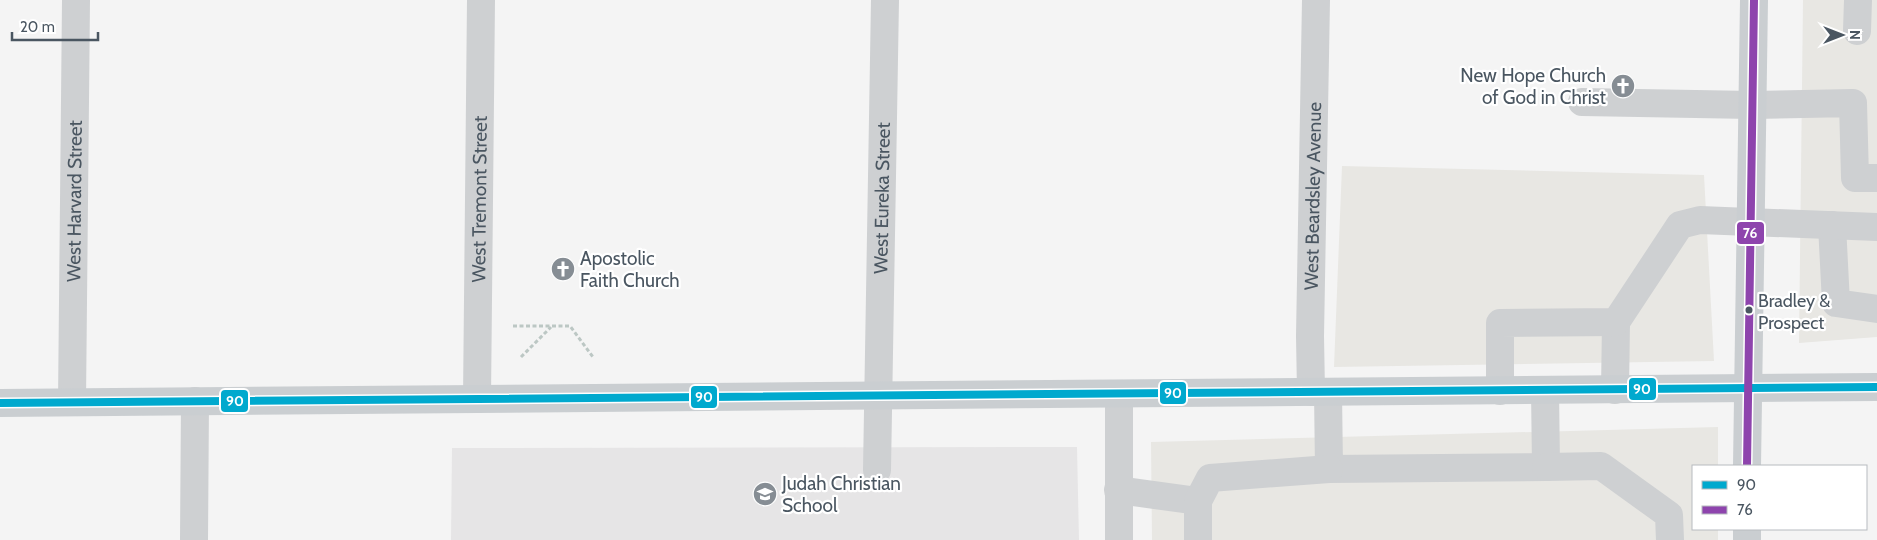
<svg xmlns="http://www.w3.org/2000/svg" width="1877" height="540" viewBox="0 0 1877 540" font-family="Cabin,sans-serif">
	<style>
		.commercial { fill: #e8e7e3 }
		.education { fill: #e6e5e6 }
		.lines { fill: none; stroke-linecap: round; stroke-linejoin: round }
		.path { stroke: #bcc7c4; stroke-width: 3; stroke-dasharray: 4 2.5; stroke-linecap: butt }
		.minor { stroke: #ced0d2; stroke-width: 28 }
		.major { stroke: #caced1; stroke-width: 28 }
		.bus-1-casing { stroke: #fff; stroke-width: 11 }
		.bus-2-casing { stroke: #fff; stroke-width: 11 }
		.bus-1 { stroke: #00a9ce; stroke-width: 8 }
		.bus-2 { stroke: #8e44ad; stroke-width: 8 }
		.bus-dot { fill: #4a5661; stroke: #fff; stroke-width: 2 }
		.labels { text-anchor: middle; stroke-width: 4.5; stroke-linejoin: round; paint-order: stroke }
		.bus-label { font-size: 18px; fill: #4a5661; stroke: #fff; text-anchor: start }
		.poi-label { font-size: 19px; fill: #4a5661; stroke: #fff; text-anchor: start }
		.street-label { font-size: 19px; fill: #4a5661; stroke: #fff }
		.line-badge { stroke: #fff; stroke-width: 2 }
		.badge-label { font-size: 14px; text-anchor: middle; font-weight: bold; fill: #fff }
	</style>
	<rect width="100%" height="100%" fill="#f4f4f4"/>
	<g class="commercial">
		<path d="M1803 0H1877V337L1799 343Z"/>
		<path d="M1342 166 1704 175 1714 361 1334 367Z"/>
		<path d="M1718 427V466H1693V529H1718V540H1152L1151 442Z"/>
	</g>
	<path class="education" d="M1077 447 1079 540H451L452 448Z"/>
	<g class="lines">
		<g class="path">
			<path d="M513 326H570L593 357"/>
			<path d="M521 357 551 327"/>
		</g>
		<g class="minor">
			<path d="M1857 31 1858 0"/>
			<path d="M1582 102 1752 105 1853 103 1855 178H1877"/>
			<path d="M1832 225 1836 303 1877 309"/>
			<path d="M1615 390 1616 322"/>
			<path d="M1500 391V323L1616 322 1680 225 1700 220 1877 227"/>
			<path id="s1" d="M1311 392 1310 336 1316 0"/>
			<path d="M1328 392 1329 469 1546 467 1545 390"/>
			<path id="s2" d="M477 399 481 0"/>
			<path id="s3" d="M72 402 76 0"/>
			<path d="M1546 467 1601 466 1669 515 1670 540"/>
			<path id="s4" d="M877 470 885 0"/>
			<path d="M1118 490 1198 501"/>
			<path d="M194 540 195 401"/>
			<path d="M1119 540V394"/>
			<path d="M1198 540V501L1210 478 1329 469"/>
		</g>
		<g class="major">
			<path d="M0 403 1877 387"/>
			<path d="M1747 466 1754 0"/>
			<path d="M1747 529V540"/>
		</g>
		<g class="bus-1-casing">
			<path id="bus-1" d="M0 403 1877 387"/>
		</g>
		<g class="bus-2-casing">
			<path id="bus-2" d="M1747 466 1754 0"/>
		</g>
		<use href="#bus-1" class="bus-1"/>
		<use href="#bus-2" class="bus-2"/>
	</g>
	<defs>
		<g id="church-disc" transform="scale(1.25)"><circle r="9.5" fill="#868d94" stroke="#fff"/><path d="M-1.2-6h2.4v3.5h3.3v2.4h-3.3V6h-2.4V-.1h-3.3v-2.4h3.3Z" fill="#fff"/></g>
		<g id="school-disc" transform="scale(1.25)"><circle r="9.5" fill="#868d94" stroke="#fff"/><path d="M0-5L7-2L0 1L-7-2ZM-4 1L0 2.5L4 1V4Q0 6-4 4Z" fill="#fff"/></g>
	</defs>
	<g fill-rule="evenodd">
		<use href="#church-disc" x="1623" y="86"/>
		<use href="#church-disc" x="563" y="269"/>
		<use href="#school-disc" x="765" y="494"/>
	</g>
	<circle class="bus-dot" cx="1749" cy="310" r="4.5"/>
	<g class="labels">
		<g class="bus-label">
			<text x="1758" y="307">Bradley &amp;<tspan x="1758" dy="22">Prospect</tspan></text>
		</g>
		<g class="poi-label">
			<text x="1606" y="82" text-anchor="end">New Hope Church<tspan x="1606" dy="22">of God in Christ</tspan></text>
			<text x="580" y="265">Apostolic<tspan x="580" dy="22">Faith Church</tspan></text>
			<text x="782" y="490">Judah Christian<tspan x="782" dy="22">School</tspan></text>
		</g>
		<g class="street-label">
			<text dy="7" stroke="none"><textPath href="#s1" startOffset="196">West Beardsley Avenue</textPath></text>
			<text dy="7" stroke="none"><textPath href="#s4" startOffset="272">West Eureka Street</textPath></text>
			<text dy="7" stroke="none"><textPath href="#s2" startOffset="200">West Tremont Street</textPath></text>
			<text dy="7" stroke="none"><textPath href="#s3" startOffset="201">West Harvard Street</textPath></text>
		</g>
	</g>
	<g class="line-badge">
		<rect x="1736" y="221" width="29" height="24" rx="5" fill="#8e44ad"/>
		<rect x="1628" y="377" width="29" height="24" rx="5" fill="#00a9ce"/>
		<rect x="1159" y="381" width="28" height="24" rx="5" fill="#00a9ce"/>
		<rect x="690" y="385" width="28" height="24" rx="5" fill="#00a9ce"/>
		<rect x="220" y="389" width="29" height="24" rx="5" fill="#00a9ce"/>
	</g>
	<g class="badge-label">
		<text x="1750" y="238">76</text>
		<text x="1642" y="394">90</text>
		<text x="1173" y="398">90</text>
		<text x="704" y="402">90</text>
		<text x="235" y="406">90</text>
	</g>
	<rect x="1692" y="465" width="175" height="65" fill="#ffffff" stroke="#b7bbc0"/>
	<rect x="1702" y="481" width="25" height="8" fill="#00a9ce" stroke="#b7bbc0"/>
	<text x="1737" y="490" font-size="15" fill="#4a5661">90</text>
	<rect x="1702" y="506" width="25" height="8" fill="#8e44ad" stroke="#b7bbc0"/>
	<text x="1737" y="515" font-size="15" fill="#4a5661">76</text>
	<g transform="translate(1842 35) rotate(90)" stroke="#ffffff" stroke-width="4" paint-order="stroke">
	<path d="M0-4L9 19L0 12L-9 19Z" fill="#4a5661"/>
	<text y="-8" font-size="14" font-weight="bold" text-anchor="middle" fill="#4a5661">N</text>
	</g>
	<path d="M12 32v8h86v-8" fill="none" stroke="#4a5661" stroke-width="2.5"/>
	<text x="20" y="32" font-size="15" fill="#4a5661" stroke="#ffffff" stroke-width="4" paint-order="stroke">20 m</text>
</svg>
